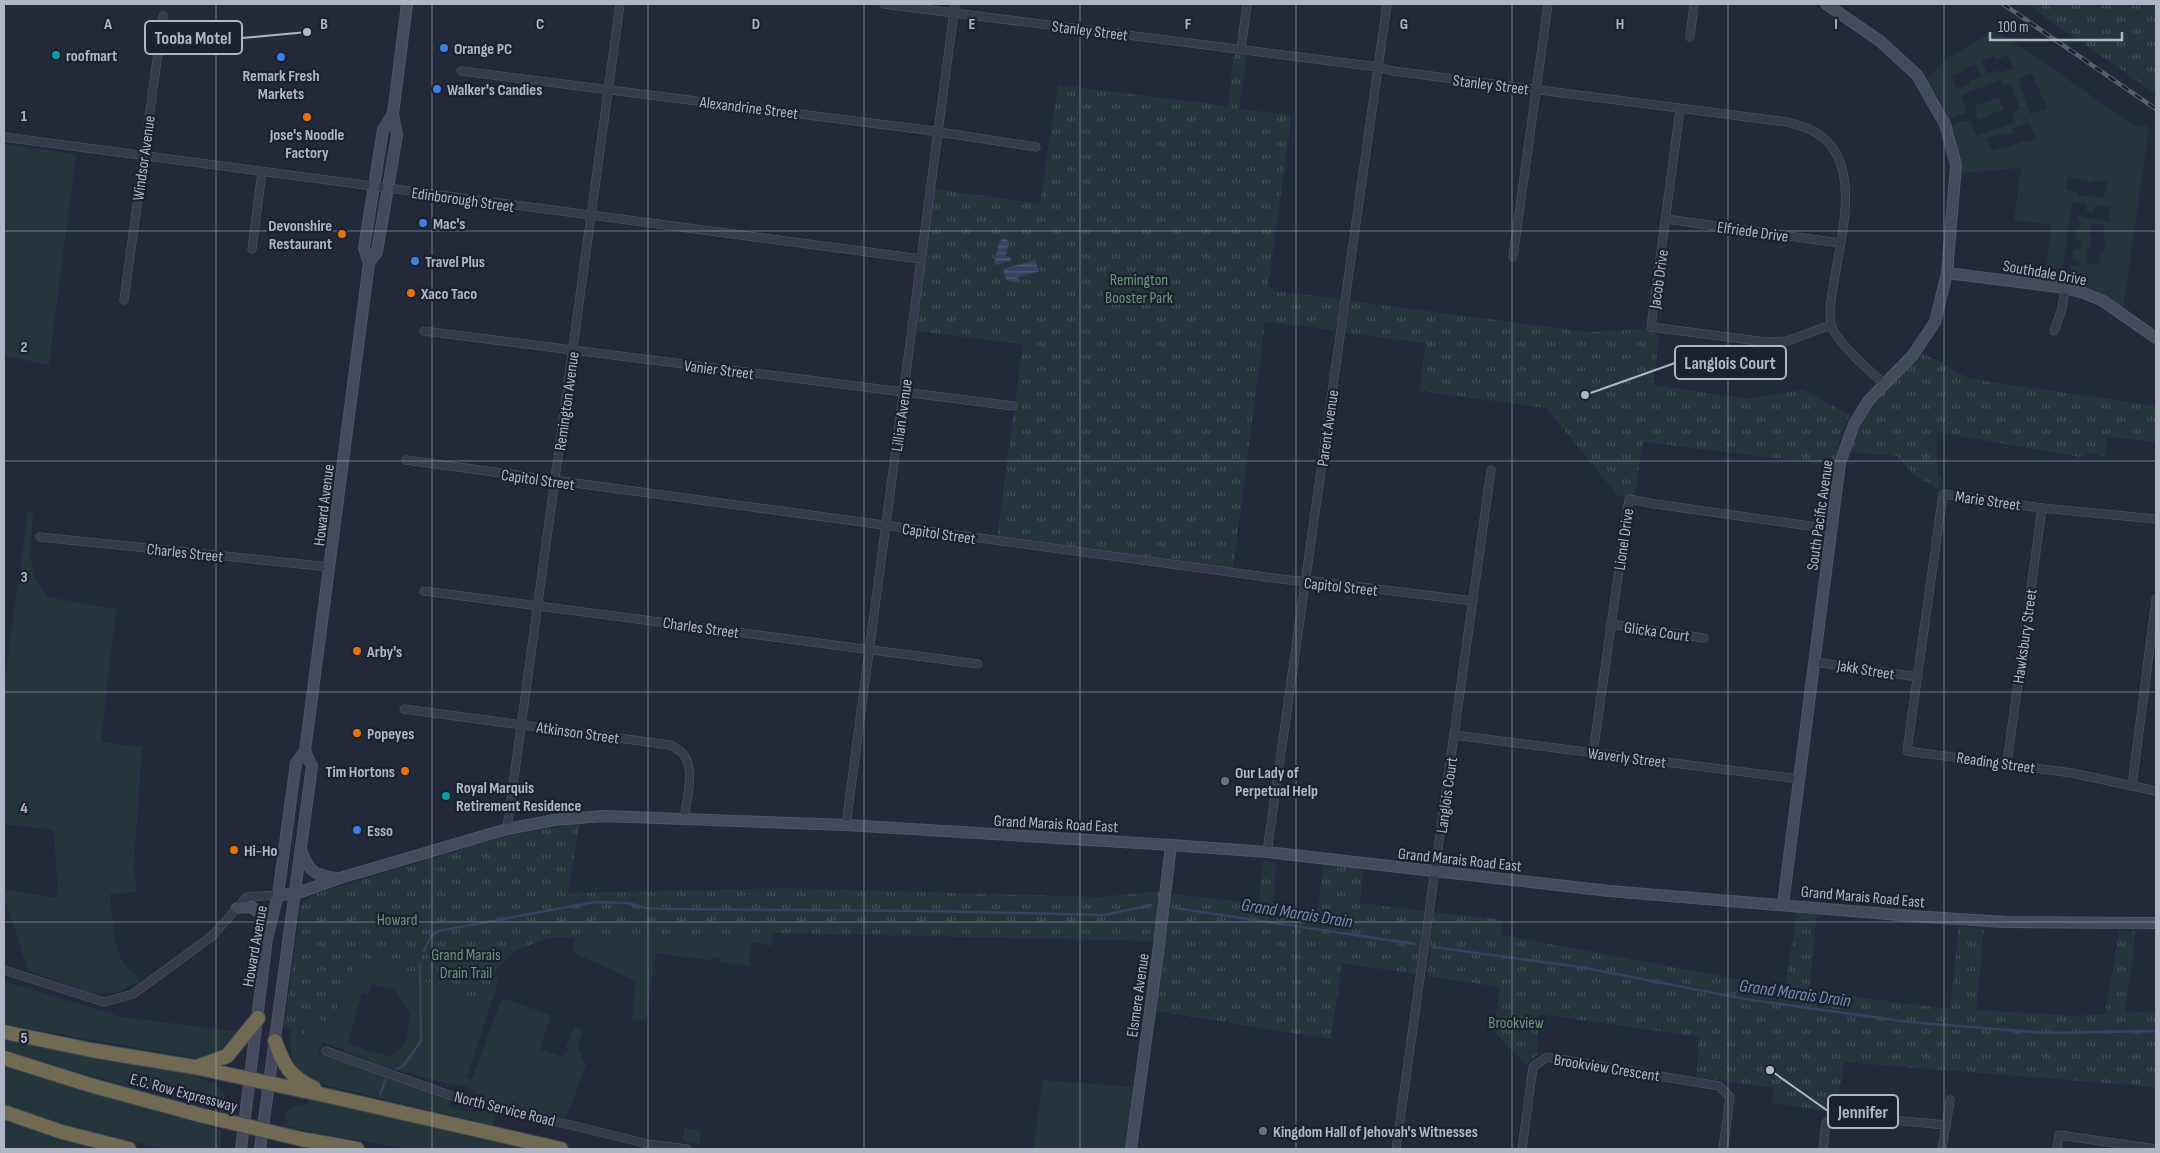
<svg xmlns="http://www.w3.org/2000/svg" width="2160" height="1153" viewBox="0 0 2160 1153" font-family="'Sofia Sans Condensed',sans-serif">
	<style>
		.green { fill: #24363c; fill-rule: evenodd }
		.park { fill: url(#park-tufts) }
		.water { fill: url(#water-rules) }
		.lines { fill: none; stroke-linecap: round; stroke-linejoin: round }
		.stream { stroke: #364262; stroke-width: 2.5 }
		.street-casing { stroke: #515666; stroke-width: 9 }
		.secondary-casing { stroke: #515666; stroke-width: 12 }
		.highway-casing { stroke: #3e4353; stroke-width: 16 }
		.street { stroke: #363b4b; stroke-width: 8 }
		.secondary { stroke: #444a5e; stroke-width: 10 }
		.highway { stroke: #716a53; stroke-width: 14 }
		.rail-casing { stroke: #585f72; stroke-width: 4.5 }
		.rail { stroke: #1b2130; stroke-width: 2.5; stroke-dasharray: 8; stroke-linecap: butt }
		.highway-bridge-casing { stroke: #3e4353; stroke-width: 16; stroke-linecap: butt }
		.highway-bridge { stroke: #716a53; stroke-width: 14 }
		.grid { fill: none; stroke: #b1b6c7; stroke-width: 1; stroke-opacity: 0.55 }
		.shop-dot { fill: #3f7fe0; stroke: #1b2130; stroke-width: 2 }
		.culture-dot { fill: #0f9aa8; stroke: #1b2130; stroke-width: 2 }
		.food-dot { fill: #e8710a; stroke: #1b2130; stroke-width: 2 }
		.worship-dot { fill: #6b7280; stroke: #1b2130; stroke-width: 2 }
		.labels { text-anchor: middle; stroke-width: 4.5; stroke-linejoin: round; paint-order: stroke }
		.street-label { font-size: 16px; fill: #b1b6c7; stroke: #1b2130 }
		.poi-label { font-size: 16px; font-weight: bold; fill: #b1b6c7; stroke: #1b2130; text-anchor: start }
		.park-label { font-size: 16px; fill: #68987a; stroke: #1b2130 }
		.water-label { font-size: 18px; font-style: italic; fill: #7988af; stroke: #1b2130 }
		.grid-label { font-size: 16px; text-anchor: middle; font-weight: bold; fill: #b1b6c7; stroke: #1b2130; stroke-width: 4.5; stroke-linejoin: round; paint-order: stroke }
		.leader { fill: none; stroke: #b1b6c7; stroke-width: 2 }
		.callout-dot { fill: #b1b6c7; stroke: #1b2130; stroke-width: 2 }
		.callout { fill: #1b2130; stroke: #b1b6c7; stroke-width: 2 }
		.callout-label { font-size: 18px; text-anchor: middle; font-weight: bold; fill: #b1b6c7 }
	</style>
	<defs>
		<pattern id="park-tufts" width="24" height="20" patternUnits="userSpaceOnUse" patternTransform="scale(1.25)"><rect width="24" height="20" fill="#24363c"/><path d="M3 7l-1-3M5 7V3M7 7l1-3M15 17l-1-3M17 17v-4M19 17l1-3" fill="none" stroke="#415157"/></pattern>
		<pattern id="water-rules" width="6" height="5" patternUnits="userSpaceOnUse" patternTransform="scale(1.25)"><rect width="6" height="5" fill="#364262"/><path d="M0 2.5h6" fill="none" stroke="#515b77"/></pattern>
	</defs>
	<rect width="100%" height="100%" fill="#22293b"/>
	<g class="green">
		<path d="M1996 30 2137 127 2145 125 2149 129 2123 308 2095 291 2070 284 2071 265 2078 266 2079 261 2072 260 2074 249 2080 250 2081 241 2075 239 2076 227H2081L2082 222 2077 221 2078 216 2109 222 2110 207 2095 205 2094 212 2086 211 2087 204 2072 202 2061 279 2060 282 2045 280 2051 225 2014 220 2021 168 1962 173 1956 138 1952 128C1957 123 1964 120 1970 121L1976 136 2015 122 2013 112 2020 109 2011 84 2003 85 2001 80 1961 95 1966 109 1965 113 1953 118 1948 117 1944 106 1927 80 1946 59ZM2008 55 2013 68 2000 73 1996 70 1987 74 1982 61 1994 56 1996 60ZM1976 64 1981 76 1969 81 1970 84 1957 89 1952 76 1964 71 1963 68ZM2032 73 2047 109 2030 114 2018 79ZM2029 122 2036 139 2025 143 2024 140 2006 149 2005 146 1992 151 1987 138 2001 134 2002 136 2013 133 2012 129ZM2068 177 2093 183V180L2107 182 2104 197 2078 196V192L2066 190ZM2091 224 2104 226 2103 238 2106 239 2104 252H2101L2099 265 2086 263 2087 249H2090L2092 238 2089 237Z"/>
		<path d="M1998 97 2004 108 2002 110 1980 119 1977 118 1975 106Z"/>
		<path d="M4 144 76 154 49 365 4 356Z"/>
		<path d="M28 512 33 513 30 557 34 575 47 597 116 609 101 742 142 747 134 867 137 892 110 894C113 915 112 942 122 960 126 968 137 972 139 981L117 993 96 994 28 971 4 896V889L58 898 54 830 4 824V684Z"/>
		<path d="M774 933 771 946 752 942 749 966 720 962 721 958 714 957 713 961 656 953 646 1021 632 1019 636 981 574 953V938Z"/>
		<path d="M360 956 485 1004 494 977 499 979 467 1078 472 1079 502 998 551 1015 540 1049 563 1057 564 1052 567 1053 568 1049 566 1048 574 1026 583 1030 577 1047 586 1065 566 1118 483 1099 467 1087 457 1084 454 1085 389 1068 323 1042 318 1053 450 1099 449 1106C464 1113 479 1110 496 1113L493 1125 308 1081 293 1066 295 1062 291 1056 290 1030 302 1037 313 1016 330 1024ZM372 984 394 990 410 1014C404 1039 415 1038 391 1057L347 1044 362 993 369 995Z"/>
		<path d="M4 981 122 1017 241 1032 219 1055 200 1059 4 1024Z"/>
		<path d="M4 1036 201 1074 200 1079C220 1082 228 1093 225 1112L78 1072 4 1049Z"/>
		<path d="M4 1067 222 1130 220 1149H163L62 1123 4 1105Z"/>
		<path d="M1043 1080 1135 1087 1126 1149H1033Z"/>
		<path d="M309 1100 334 1105 335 1103 537 1149H409L317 1133 283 1125 287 1110 293 1107 308 1104Z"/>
		<path d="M4 1121 98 1149H4Z"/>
		<path d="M684 1128 700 1130V1145L683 1141Z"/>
	</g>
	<g class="park">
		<path d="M2027 4H2156V94Z"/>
		<path d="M1234 54 1247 55 1239 109 1292 115 1268 285 1274 291 1342 299 1335 330 1265 322 1233 568 997 536 1023 344 917 331 933 189 1040 204 1058 85 1228 106Z"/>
		<path d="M1351 301 1587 332 1647 329 1659 336 1653 385 1749 399 1803 390 1850 415 1841 435 1833 465 1643 442 1635 494 1619 497 1546 408 1420 391 1425 343 1345 333Z"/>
		<path d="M1922 353 1970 379 2156 406V442L2107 437 2105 456 2087 453 2086 458 1937 432V469L1944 486 1938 490 1934 485 1915 477 1897 456 1849 452C1865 406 1889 387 1922 353Z"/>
		<path d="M580 823 568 893 786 888 1100 897 1161 891 1155 941 774 933 548 938 514 951 497 968 484 1004 360 956 330 1024 313 1016 302 1038 284 1026 301 905 311 895 510 835Z"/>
		<path d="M1263 861 1276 863 1273 906 1318 910 1323 864 1363 869 1360 903 1424 911 1416 974 1342 963 1331 1039 1156 1011 1172 894 1259 904Z"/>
		<path d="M1434 912 1503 920 1501 935 1785 988 1797 912 1817 914 1809 991 1950 1009 1959 926 1984 929 1976 1010 2076 1016 2105 1014 2119 932 2136 931 2125 1013 2156 1011V1087L1844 1062 1837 1107 1824 1111 1772 1102 1774 1088 1696 1077 1699 1037 1539 1014 1537 1055 1526 1065 1493 1030 1500 987 1427 976Z"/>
	</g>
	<g class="water">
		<path d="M1002 239H1006L1009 242 1006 256 1011 257V261L996 265 994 262C998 254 996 247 1002 239Z"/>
		<path d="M1035 260 1039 271 1016 278 1020 279V283L1006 280 1003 269Z"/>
	</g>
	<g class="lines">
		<g class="stream">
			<path d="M1175 908 1415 944"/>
			<path d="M1433 947 1580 967 1745 999 1909 1022 2045 1033 2156 1031"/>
			<path d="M424 951 431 936 438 931 595 902 628 903 645 908 667 909 924 911 1105 915 1151 905"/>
			<path d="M397 1069 404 1065 421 1041 420 966"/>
			<path d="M380 1094 386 1080"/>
		</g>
		<g class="street-casing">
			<g id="street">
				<path d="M884 4 1378 67 1393 71 1787 122C1794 124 1802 126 1809 129 1866 154 1841 235 1834 282 1832 294 1828 311 1831 324 1835 341 1870 371 1884 384"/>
				<path d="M1690 37 1694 4"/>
				<path d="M1241 49 1247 4"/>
				<path d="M461 71 926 130 1036 147"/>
				<path d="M1680 109 1651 327 1766 342 1787 341 1831 325"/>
				<path d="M4 137 921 259"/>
				<path d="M1666 219 1840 243"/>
				<path d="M252 249 262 172"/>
				<path d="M1513 257 1548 4"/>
				<path d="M124 300 163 16"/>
				<path d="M424 331 1013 406"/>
				<path d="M2054 331 2062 309 2065 288"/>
				<path d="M406 460 1296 581 1305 580 1473 601"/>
				<path d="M2156 519 2042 508 1943 494 1907 751 2072 773 2156 791"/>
				<path d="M40 537 330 567"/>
				<path d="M424 591 978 664"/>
				<path d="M1610 624 1704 638"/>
				<path d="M1815 662 1918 677"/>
				<path d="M404 709 670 745C674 747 680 750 683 754 696 769 686 801 684 819"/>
				<path d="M1454 735 1799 779"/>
				<path d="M1593 753 1629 499 1655 504 1831 529"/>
				<path d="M2007 763 2042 508"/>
				<path d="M2132 786 2156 599"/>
				<path d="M846 825 955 4"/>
				<path d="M507 829 620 4"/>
				<path d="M1267 852 1387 4"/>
				<path d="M4 970 104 1002 133 994 212 936 247 897 278 895"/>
				<path d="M326 1051 449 1095 648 1144 687 1149"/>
				<path d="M1396 1149 1491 470"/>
				<path d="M1522 1149 1533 1067 1547 1057 1719 1086 1730 1097 1723 1149"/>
				<path d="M1823 1149 1826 1123 1837 1115 1946 1125"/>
				<path d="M1942 1149 1950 1100"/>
				<path d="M2057 1149 2059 1135 2156 1149"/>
			</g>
		</g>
		<g class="secondary-casing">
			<g id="secondary">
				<path d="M369 263 377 252 397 135 393 114 407 4"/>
				<path d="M1947 273 2065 288 2084 293 2103 301 2156 338"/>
				<path d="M302 852C309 872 315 875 336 878"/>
				<path d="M278 895 295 894 340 878 507 829 554 820 603 816 846 825 1171 845 1267 852 1609 891 1912 916 2005 922 2156 923"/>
				<path d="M1783 904 1840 463 1854 424 1869 400 1913 355 1935 322 1947 273 1956 165 1945 124 1917 75 1880 41 1826 4"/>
				<path d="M237 908 252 907 262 915 267 935"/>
				<path d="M241 1149 267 938 278 895 296 763 305 751 369 263 364 248 383 130 393 114"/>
				<path d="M260 1149 312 766 305 751"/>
				<path d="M1131 1149 1158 953 1171 845"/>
			</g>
		</g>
		<g class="highway-casing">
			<g id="highway">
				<path d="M4 1032 91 1050 194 1067 333 1097 561 1149"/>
				<path d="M275 1041C284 1066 290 1077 314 1088"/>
				<path d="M4 1058 90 1085 200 1115"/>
				<path d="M196 1067 227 1056 258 1018"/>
				<path d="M4 1112 62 1132 129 1149"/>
				<path d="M301 1139 357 1149"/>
			</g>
		</g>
		<use href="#street" class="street"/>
		<use href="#secondary" class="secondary"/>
		<use href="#highway" class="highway"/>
		<g class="rail-casing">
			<path id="rail" d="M2003 4 2156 109"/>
		</g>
		<use href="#rail" class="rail"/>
		<g class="highway-bridge-casing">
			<path id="highway-bridge" d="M200 1115 301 1139"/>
		</g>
		<use href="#highway-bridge" class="highway-bridge"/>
	</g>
	<path class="grid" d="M216 4V1149M432 4V1149M648 4V1149M864 4V1149M1080 4V1149M1296 4V1149M1512 4V1149M1728 4V1149M1944 4V1149M4 231H2156M4 461H2156M4 692H2156M4 922H2156"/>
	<g class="shop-dot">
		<circle cx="444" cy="48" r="5"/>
		<circle cx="281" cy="57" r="5"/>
		<circle cx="437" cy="89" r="5"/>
		<circle cx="423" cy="223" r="5"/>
		<circle cx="415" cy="261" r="5"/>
		<circle cx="357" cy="830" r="5"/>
	</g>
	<g class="culture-dot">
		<circle cx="56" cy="55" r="5"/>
		<circle cx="446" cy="796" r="5"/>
	</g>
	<g class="food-dot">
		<circle cx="307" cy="117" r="5"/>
		<circle cx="342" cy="234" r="5"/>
		<circle cx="411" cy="293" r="5"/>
		<circle cx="357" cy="651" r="5"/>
		<circle cx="357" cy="733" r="5"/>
		<circle cx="405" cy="771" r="5"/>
		<circle cx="234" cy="850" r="5"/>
	</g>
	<g class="worship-dot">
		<circle cx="1225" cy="781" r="5"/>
		<circle cx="1263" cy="1131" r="5"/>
	</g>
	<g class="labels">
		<g class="street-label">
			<text transform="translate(1090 30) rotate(7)" y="6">Stanley Street</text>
			<text transform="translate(1491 84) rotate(7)" y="6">Stanley Street</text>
			<text transform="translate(749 107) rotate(7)" y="6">Alexandrine Street</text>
			<text transform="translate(143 158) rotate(-82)" y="6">Windsor Avenue</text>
			<text transform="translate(463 199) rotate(8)" y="6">Edinborough Street</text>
			<text transform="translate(1753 231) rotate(8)" y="6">Elfriede Drive</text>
			<text transform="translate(2045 272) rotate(10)" y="6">Southdale Drive</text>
			<text transform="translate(1658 279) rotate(-82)" y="6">Jacob Drive</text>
			<text transform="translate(719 369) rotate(7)" y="6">Vanier Street</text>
			<text transform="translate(566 401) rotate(-82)" y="6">Remington Avenue</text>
			<text transform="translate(901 415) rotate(-82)" y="6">Lillian Avenue</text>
			<text transform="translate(1327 428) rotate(-82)" y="6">Parent Avenue</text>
			<text transform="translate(538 479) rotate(8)" y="6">Capitol Street</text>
			<text transform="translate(1988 500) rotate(8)" y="6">Marie Street</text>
			<text transform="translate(323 505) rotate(-83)" y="6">Howard Avenue</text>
			<text transform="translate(1819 515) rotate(-82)" y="6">South Pacific Avenue</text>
			<text transform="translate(939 533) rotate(8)" y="6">Capitol Street</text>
			<text transform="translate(1623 539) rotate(-82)" y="6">Lionel Drive</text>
			<text transform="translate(185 552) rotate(6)" y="6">Charles Street</text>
			<text transform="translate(1341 586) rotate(6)" y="6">Capitol Street</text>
			<text transform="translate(701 627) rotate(8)" y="6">Charles Street</text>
			<text transform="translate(1657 631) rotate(8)" y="6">Glicka Court</text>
			<text transform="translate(2024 636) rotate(-82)" y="6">Hawksbury Street</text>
			<text transform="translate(1866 669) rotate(9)" y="6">Jakk Street</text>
			<text transform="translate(578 732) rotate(8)" y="6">Atkinson Street</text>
			<text transform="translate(1627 757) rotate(7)" y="6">Waverly Street</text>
			<text transform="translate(1996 762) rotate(8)" y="6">Reading Street</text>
			<text transform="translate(1446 795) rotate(-82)" y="6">Langlois Court</text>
			<text transform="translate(1056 823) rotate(3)" y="6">Grand Marais Road East</text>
			<text transform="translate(1460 859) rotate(6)" y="6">Grand Marais Road East</text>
			<text transform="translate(1863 896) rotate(5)" y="6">Grand Marais Road East</text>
			<text transform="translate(254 946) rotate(-80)" y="6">Howard Avenue</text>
			<text transform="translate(1137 995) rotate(-82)" y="6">Elsmere Avenue</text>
			<text transform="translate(1607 1067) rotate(9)" y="6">Brookview Crescent</text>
			<text transform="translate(184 1092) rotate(15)" y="6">E.C. Row Expressway</text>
			<text transform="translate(505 1108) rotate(14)" y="6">North Service Road</text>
		</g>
		<g class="poi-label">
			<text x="454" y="54">Orange PC</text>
			<text x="66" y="61">roofmart</text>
			<text x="281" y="81" text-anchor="middle">Remark Fresh<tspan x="281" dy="18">Markets</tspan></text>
			<text x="447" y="95">Walker's Candies</text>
			<text x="307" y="140" text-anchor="middle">Jose's Noodle<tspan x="307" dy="18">Factory</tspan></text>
			<text x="433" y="229">Mac's</text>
			<text x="332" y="231" text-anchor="end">Devonshire<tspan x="332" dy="18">Restaurant</tspan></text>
			<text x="425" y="267">Travel Plus</text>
			<text x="421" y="299">Xaco Taco</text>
			<text x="367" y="657">Arby's</text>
			<text x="367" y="739">Popeyes</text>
			<text x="395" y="777" text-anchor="end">Tim Hortons</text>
			<text x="1235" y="778">Our Lady of<tspan x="1235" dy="18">Perpetual Help</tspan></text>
			<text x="456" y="793">Royal Marquis<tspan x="456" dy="18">Retirement Residence</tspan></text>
			<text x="367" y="836">Esso</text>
			<text x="244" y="856">Hi-Ho</text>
			<text x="1273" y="1137">Kingdom Hall of Jehovah's Witnesses</text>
		</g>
		<g class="park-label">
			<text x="1139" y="285">Remington<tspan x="1139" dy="18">Booster Park</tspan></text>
			<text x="397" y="925">Howard</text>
			<text x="466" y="960">Grand Marais<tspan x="466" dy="18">Drain Trail</tspan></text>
			<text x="1516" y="1028">Brookview</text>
		</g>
		<g class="water-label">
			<text transform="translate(1297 913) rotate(9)" y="6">Grand Marais Drain</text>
			<text transform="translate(1795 993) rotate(8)" y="6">Grand Marais Drain</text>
		</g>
	</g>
	<g class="grid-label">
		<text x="108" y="29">A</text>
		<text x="324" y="29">B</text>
		<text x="540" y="29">C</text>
		<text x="756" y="29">D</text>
		<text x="972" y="29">E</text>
		<text x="1188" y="29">F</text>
		<text x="1404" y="29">G</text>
		<text x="1620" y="29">H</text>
		<text x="1836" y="29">I</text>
		<text x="24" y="121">1</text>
		<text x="24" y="352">2</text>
		<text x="24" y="582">3</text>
		<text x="24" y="813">4</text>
		<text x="24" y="1043">5</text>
	</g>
	<path class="leader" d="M307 32L242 38M1585 395L1675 363M1770 1070L1828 1111"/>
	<g class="callout-dot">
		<circle cx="307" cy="32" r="5"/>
		<circle cx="1585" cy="395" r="5"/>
		<circle cx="1770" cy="1070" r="5"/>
	</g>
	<g class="callout">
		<rect x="145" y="21" width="97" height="33" rx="5"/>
		<rect x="1675" y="346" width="111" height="33" rx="5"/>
		<rect x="1828" y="1095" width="70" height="33" rx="5"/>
	</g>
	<g class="callout-label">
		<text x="193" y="44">Tooba Motel</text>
		<text x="1730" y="369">Langlois Court</text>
		<text x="1863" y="1118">Jennifer</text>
	</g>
	<rect width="2160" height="1153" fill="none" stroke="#b1b6c7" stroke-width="10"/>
	<path d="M1990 32v8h132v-8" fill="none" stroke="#b1b6c7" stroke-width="2.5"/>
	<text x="1998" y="32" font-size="15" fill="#b1b6c7" stroke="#1b2130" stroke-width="4" paint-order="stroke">100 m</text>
</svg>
